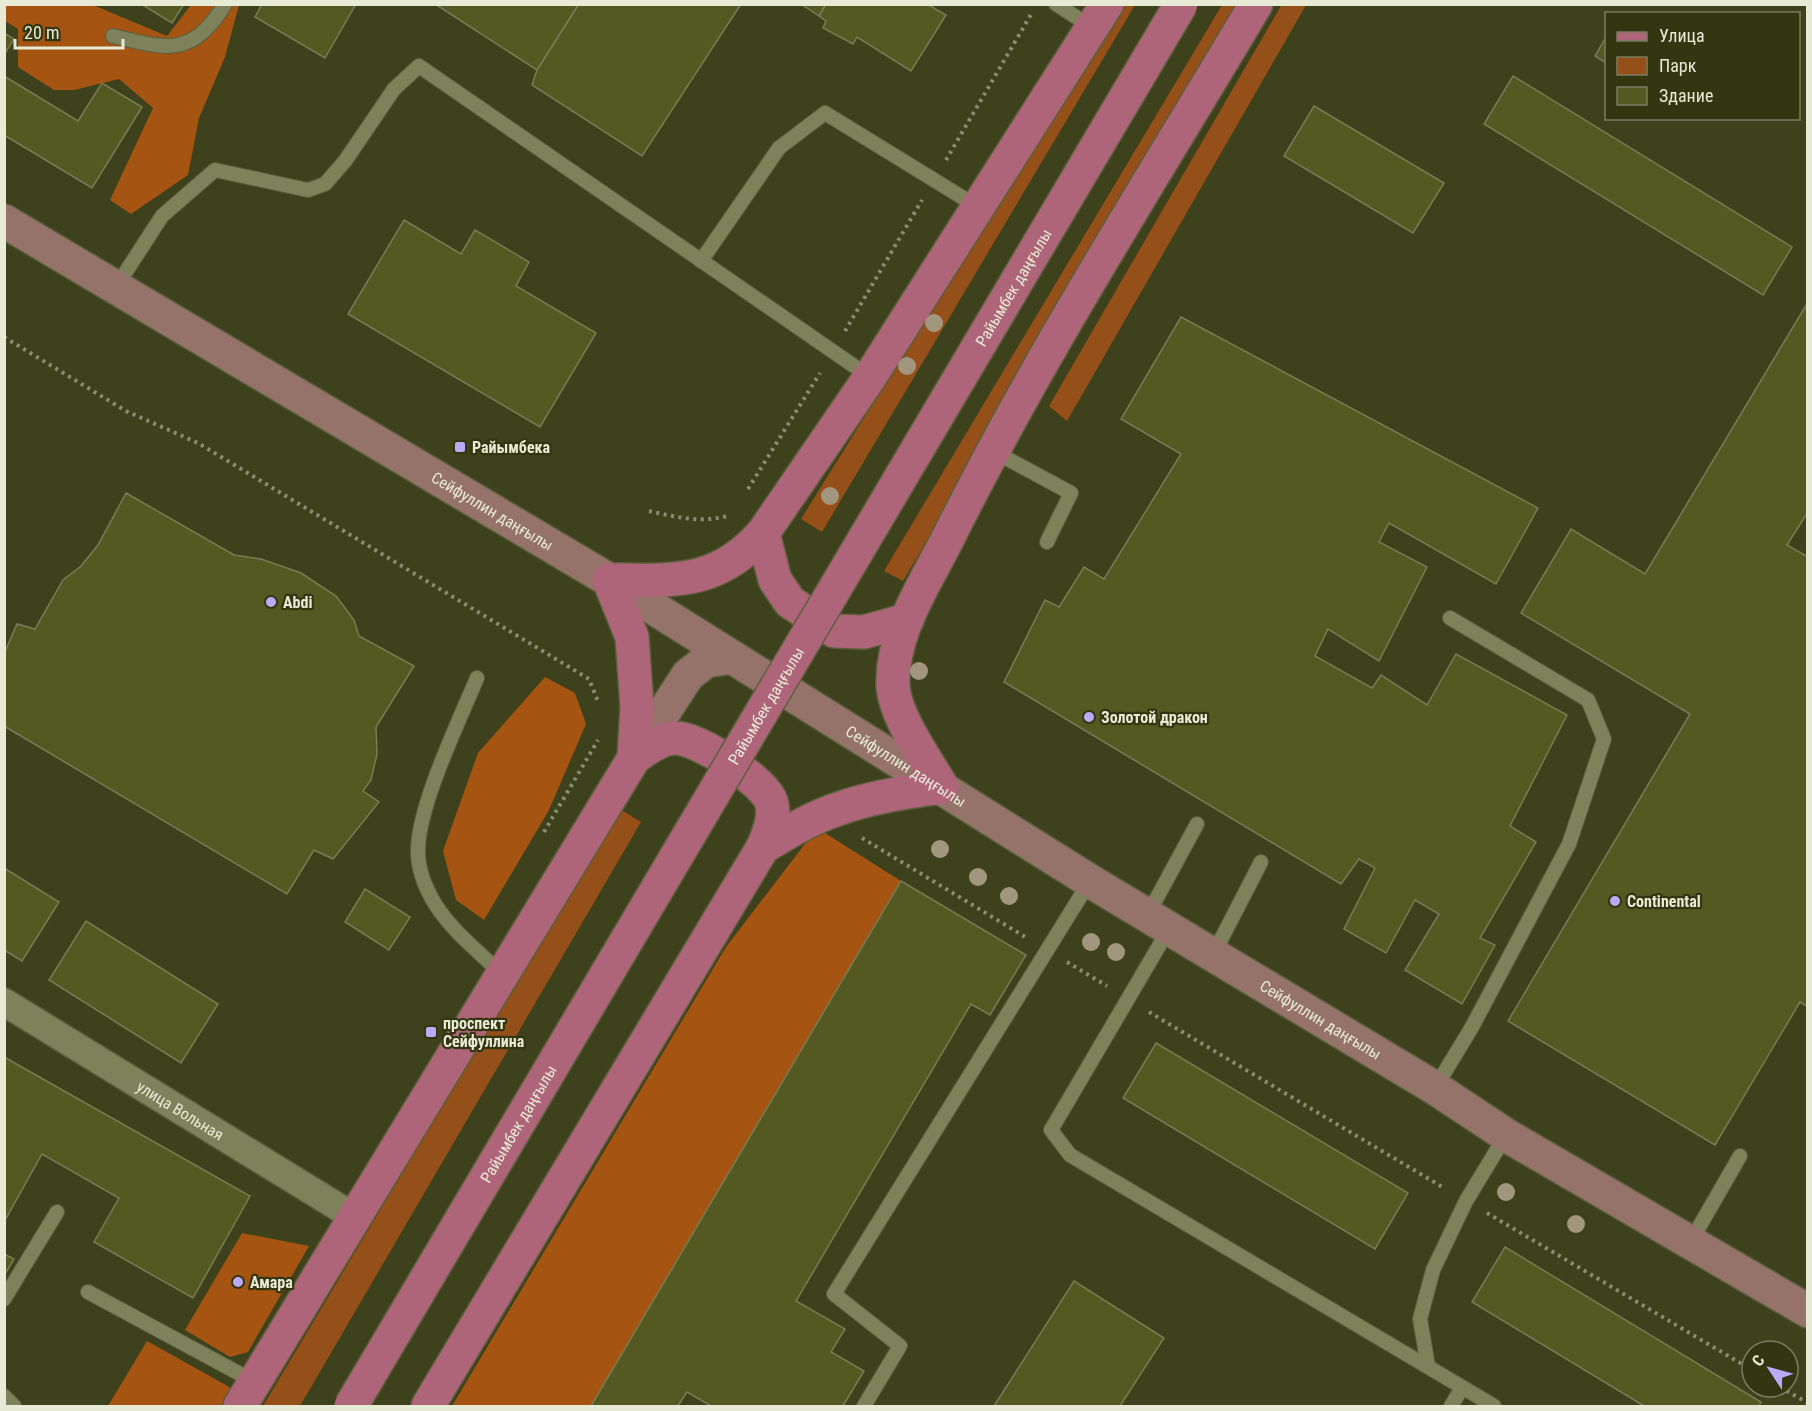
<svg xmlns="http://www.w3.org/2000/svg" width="1812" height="1411" viewBox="0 0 1812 1411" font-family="'Roboto Condensed',sans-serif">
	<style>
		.green { fill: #955019 }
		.forest { fill: #a55511 }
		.building { fill: #545922; stroke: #787c55; stroke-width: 1.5 }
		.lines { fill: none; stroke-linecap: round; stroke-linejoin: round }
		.service-casing { stroke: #5b5e3c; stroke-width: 16 }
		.minor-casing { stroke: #5b5e3c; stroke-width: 30 }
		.secondary-casing { stroke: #5b5e3c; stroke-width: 36 }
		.primary-casing { stroke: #5b5e3c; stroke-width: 36 }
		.path { stroke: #8a8e70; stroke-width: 4; stroke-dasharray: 3 4.5; stroke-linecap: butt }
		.service { stroke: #7d825b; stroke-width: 14 }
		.minor { stroke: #7d825b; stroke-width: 27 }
		.secondary { stroke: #96736a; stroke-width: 33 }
		.primary { stroke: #af6579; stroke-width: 33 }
		.primary-bridge-casing { stroke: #5b5e3c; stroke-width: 36; stroke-linecap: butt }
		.primary-bridge { stroke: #af6579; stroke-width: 33 }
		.tree { fill: #a2977e }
		.poi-dot { fill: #bbaaf6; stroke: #333611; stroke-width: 2 }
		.labels { text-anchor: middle; stroke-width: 4.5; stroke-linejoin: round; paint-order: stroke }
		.street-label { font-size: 16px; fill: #e7ead5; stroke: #333611 }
		.poi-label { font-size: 16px; font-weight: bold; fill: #e7ead5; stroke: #333611; text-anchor: start }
	</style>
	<rect width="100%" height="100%" fill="#3d411c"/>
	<g class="green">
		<path d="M1282 4 1306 5 1067 421 1049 406Z"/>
		<path d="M1121 5H1135L822 532 801 519Z"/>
		<path d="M1222 5H1246L903 581 884 571Z"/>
		<path d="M620 809 641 822 300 1406H263Z"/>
	</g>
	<g class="forest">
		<path d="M4 5H93L167 36 191 5H239L225 57 199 118 188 175 131 214 110 200 153 108 119 79 74 90H54L18 67V29L5 21Z"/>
		<path d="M545 677 575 693 586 724 549 810 484 920 456 900 443 851 478 753Z"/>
		<path d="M817 828 901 881 592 1406H452L726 947Z"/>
		<path d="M242 1233 309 1246 248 1352 230 1357 185 1330Z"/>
		<path d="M147 1341 233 1389 222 1406H108Z"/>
	</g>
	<g class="building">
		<path d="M141 4H184L172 23Z"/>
		<path d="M262 4H356L325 58 255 17Z"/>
		<path d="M435 4H579L537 70Z"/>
		<path d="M579 4H741L642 156 532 85 537 70Z"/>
		<path d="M801 4H826L819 16Z"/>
		<path d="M826 4H927L946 15 911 71 857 37 853 44 823 28 826 21 819 16Z"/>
		<path d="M4 33 14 39 4 55Z"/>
		<path d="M1606 37V63L1595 56Z"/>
		<path d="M4 76 78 121 102 83 142 107 92 188 4 135Z"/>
		<path d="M1513 76 1792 247 1763 295 1484 124Z"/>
		<path d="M1314 106 1444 183 1413 233 1284 156Z"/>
		<path d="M404 220 461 254 475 230 529 262 516 286 596 333 540 427 348 314Z"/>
		<path d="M1808 302V512L1787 545 1808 557V1007L1800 1002 1715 1145 1508 1021 1690 714 1521 613 1571 529 1645 574Z"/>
		<path d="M1181 317 1538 508 1496 584 1389 523 1379 542 1427 567 1379 661 1328 629 1315 656 1372 688 1381 675 1427 705 1456 654 1567 715 1510 826 1536 842 1480 938 1495 945 1462 1004 1405 970 1439 914 1415 900 1386 953 1344 929 1375 868 1359 859 1341 884 1004 682 1045 600 1059 607 1084 567 1104 579 1181 454 1121 419Z"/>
		<path d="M126 493 234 555 261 559 301 573 336 596 354 620 359 636 414 666 376 727 377 754 371 780 363 791 379 802 333 859 314 850 287 894 4 726V654L17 624 35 629 63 580 81 566 98 545Z"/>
		<path d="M4 868 59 902 22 961 4 950Z"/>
		<path d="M901 881 1026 955 990 1015 971 1004 796 1301 845 1329 831 1352 864 1371 843 1406H711L687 1392 678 1406H591Z"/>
		<path d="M365 889 410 917 389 950 345 922Z"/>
		<path d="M86 921 218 1004 181 1063 49 980Z"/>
		<path d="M1156 1043 1408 1193 1375 1249 1123 1098Z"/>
		<path d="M4 1057 250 1196 193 1298 94 1242 119 1198 42 1154 4 1222Z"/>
		<path d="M1505 1247 1761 1402 1759 1406H1644L1472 1302Z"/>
		<path d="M4 1254 14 1259 4 1276Z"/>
		<path d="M1074 1281 1164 1338 1120 1406H994Z"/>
	</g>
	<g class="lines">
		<g class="service-casing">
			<g id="service">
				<path d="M1056 4 1093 28"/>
				<path d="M113 36C166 49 192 58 225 4"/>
				<path d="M701 261 779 148 825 113 978 207"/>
				<path d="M116 287 162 216 215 170 308 190 325 184 345 161 394 89 419 66 870 377"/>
				<path d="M991 450 1071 493 1047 542"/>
				<path d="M477 678C459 721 417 808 418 852 418 870 426 889 435 904 452 931 479 952 502 974"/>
				<path d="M1147 916 1197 824"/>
				<path d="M1169 929 1051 1130 1070 1155 1494 1406"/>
				<path d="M1213 955 1261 862"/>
				<path d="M1435 1088 1472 1027 1569 844 1604 739 1588 700 1450 618"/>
				<path d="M1691 1241 1740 1156"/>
				<path d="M88 1292 255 1382"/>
				<path d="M4 1299 57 1212"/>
				<path d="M1428 1366 1420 1319 1433 1270 1466 1201 1506 1135"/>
				<path d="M4 1396 14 1406"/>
				<path d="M864 1406 900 1346 834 1294 1090 881"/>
				<path d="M1451 1406 1462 1388"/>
			</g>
		</g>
		<g class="minor-casing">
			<g id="minor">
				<path id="s1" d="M4 1002 356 1218"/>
			</g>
		</g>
		<g class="secondary-casing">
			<g id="secondary">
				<path id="s2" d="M4 221 609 580 1090 881 1435 1088 1506 1135 1808 1311"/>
				<path d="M634 758 688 675 706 661 732 657"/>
			</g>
		</g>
		<g class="primary-casing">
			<g id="primary">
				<path d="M763 533 775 580 790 602 834 631 864 632 907 620"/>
				<path d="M634 758 637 707 632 637 609 580C674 580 716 586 763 533L870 377 1107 4"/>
				<path d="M240 1406 634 758C645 750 660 738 675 738 698 738 759 778 770 799 777 814 769 833 763 847"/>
				<path d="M428 1406 763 847C787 833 811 818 838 809 871 797 907 792 942 787 926 759 895 717 893 686 891 633 925 584 948 538 1039 355 1151 181 1256 4"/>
			</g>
		</g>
		<g class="path">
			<path d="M946 160 1033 11"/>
			<path d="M845 331 922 200"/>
			<path d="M4 337 126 411 198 443 589 679 599 704"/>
			<path d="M748 489 820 373"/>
			<path d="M649 511C676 517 703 524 730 515"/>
			<path d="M544 832 598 740"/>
			<path d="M862 838 1027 938"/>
			<path d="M1067 962 1107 986"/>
			<path d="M1149 1012 1444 1188"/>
			<path d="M1487 1213 1752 1370"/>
			<path d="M1780 1387 1808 1403"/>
		</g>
		<use href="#service" class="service"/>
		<use href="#minor" class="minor"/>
		<use href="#secondary" class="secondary"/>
		<use href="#primary" class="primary"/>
		<g class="primary-bridge-casing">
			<g id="primary-bridge">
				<path id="s3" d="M351 1406 1181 4"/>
			</g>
		</g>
		<use href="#primary-bridge" class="primary-bridge"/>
	</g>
	<g class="tree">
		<circle cx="934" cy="323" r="9"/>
		<circle cx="907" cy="366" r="9"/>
		<circle cx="830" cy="496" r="9"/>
		<circle cx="919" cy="671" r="9"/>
		<circle cx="940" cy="849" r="9"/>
		<circle cx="978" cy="877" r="9"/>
		<circle cx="1009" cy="896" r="9"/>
		<circle cx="1091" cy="942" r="9"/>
		<circle cx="1116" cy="952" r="9"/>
		<circle cx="1506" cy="1192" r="9"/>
		<circle cx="1576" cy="1224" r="9"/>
	</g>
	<g class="poi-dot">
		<rect x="454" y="441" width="12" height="12" rx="3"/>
		<circle cx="271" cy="602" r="6"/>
		<circle cx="1089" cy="717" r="6"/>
		<circle cx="1615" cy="901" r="6"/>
		<rect x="425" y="1026" width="12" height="12" rx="3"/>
		<circle cx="238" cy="1282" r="6"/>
	</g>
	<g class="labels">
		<g class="street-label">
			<text dy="6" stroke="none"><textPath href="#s3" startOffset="1300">Райымбек даңғылы</textPath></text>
			<text dy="6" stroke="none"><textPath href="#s2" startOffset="568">Сейфуллин даңғылы</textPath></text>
			<text dy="6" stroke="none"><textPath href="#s3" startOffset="814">Райымбек даңғылы</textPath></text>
			<text dy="6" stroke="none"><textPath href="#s2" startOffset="1054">Сейфуллин даңғылы</textPath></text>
			<text dy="6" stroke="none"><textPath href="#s2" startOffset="1540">Сейфуллин даңғылы</textPath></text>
			<text dy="6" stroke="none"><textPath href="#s1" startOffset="207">улица Вольная</textPath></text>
			<text dy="6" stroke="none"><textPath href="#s3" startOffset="328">Райымбек даңғылы</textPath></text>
		</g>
		<g class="poi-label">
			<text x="472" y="453">Райымбека</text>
			<text x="283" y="608">Abdi</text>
			<text x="1101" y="723">Золотой дракон</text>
			<text x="1627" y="907">Continental</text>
			<text x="443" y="1029">проспект<tspan x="443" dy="18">Сейфуллина</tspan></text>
			<text x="250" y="1288">Амара</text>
		</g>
	</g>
	<rect width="1812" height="1411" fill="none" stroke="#e7ead5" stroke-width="12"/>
	<rect x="1605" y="12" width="195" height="108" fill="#333611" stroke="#7b7e5f" stroke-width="1.5"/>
	<rect x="1617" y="32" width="30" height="9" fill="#af6579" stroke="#7b7e5f" stroke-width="1.5"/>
	<text x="1659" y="42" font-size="18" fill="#e7ead5">Улица</text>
	<rect x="1617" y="57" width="30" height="18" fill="#955019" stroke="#7b7e5f" stroke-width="1.5"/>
	<text x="1659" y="72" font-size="18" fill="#e7ead5">Парк</text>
	<rect x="1617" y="87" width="30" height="18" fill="#545922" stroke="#7b7e5f" stroke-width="1.5"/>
	<text x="1659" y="102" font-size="18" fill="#e7ead5">Здание</text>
	<g transform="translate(1770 1369) rotate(306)"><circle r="28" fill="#333611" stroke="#7b7e5f" stroke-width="1.5"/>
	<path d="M0-4.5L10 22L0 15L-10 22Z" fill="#bbaaf6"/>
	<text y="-9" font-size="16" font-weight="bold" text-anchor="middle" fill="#e7ead5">С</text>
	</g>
	<path d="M15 39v9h108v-9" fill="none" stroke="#e7ead5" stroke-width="3"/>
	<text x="24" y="39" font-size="18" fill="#e7ead5" stroke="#333611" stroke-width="4.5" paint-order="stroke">20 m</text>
</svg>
